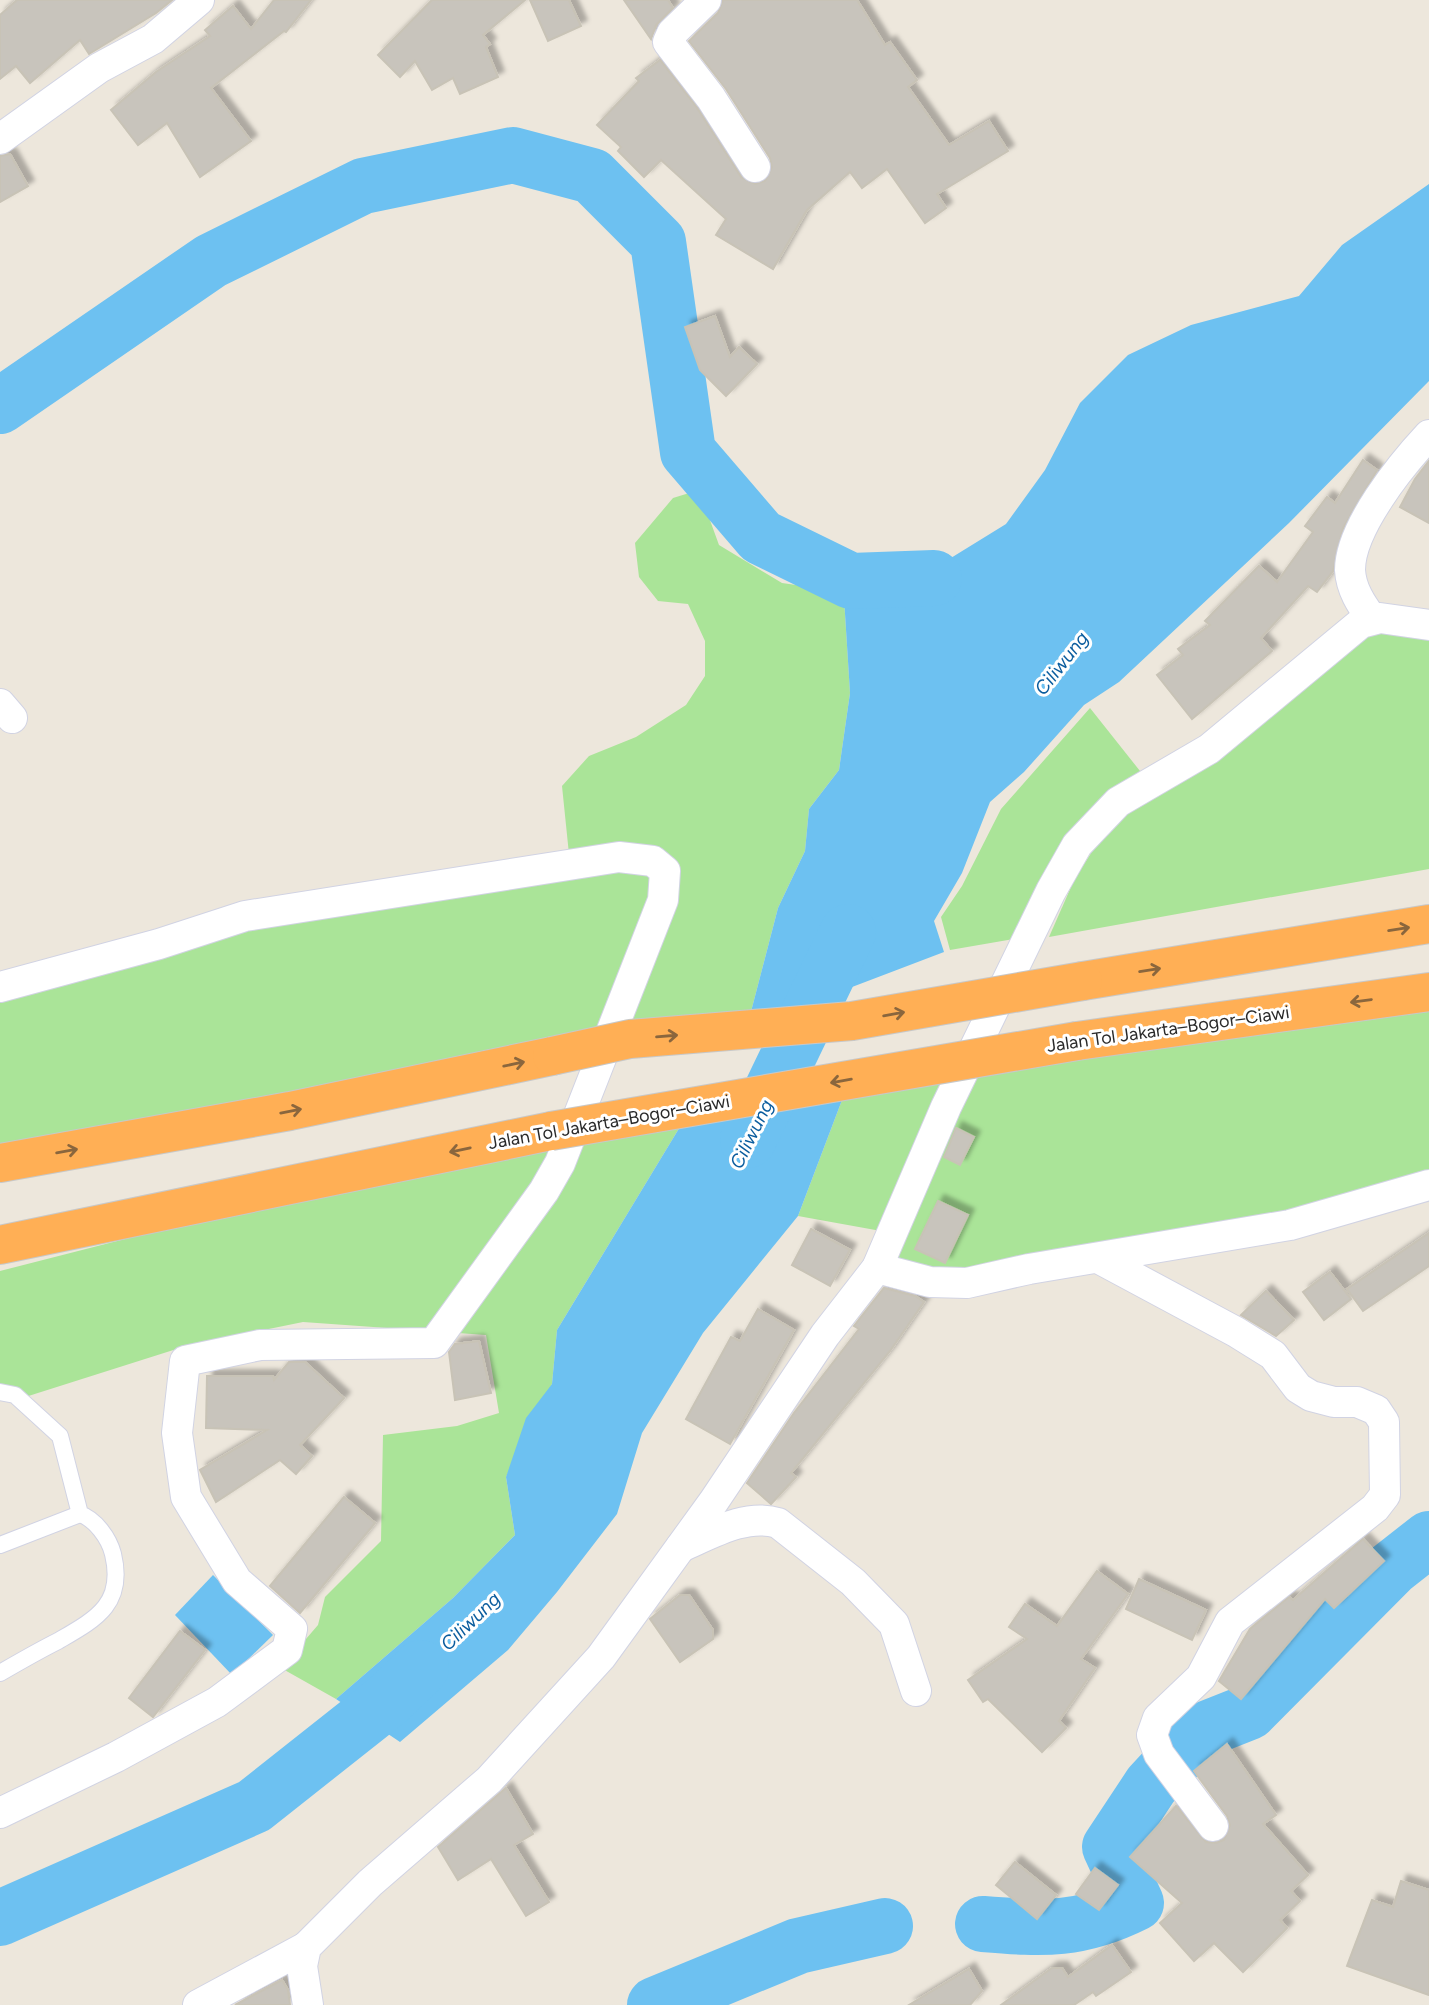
<svg xmlns="http://www.w3.org/2000/svg" width="1429" height="2005" viewBox="0 0 1429 2005" font-family="Figtree,sans-serif">
	<style>
		.green { fill: #aae498 }
		.water { fill: #6dc1f1 }
		.lines { fill: none; stroke-linecap: round; stroke-linejoin: round }
		.river { stroke: #6dc1f1; stroke-width: 56 }
		.building { fill: #c8c4bc; stroke: #c8c3b6; stroke-width: 2; filter: url(#shadow) }
		.service-casing { stroke: #d1d3e3; stroke-width: 18 }
		.minor-casing { stroke: #d1d3e3; stroke-width: 32 }
		.motorway-casing { stroke: #c8c8c8; stroke-width: 40 }
		.service { stroke: #fff; stroke-width: 16 }
		.minor { stroke: #fff; stroke-width: 30 }
		.motorway { stroke: #ffaf55; stroke-width: 38 }
		.motorway-bridge-casing { stroke: #c8c8c8; stroke-width: 40; stroke-linecap: butt }
		.motorway-bridge { stroke: #ffaf55; stroke-width: 38 }
		.oneway { stroke: #8a663d }
		.labels { text-anchor: middle; stroke-width: 6; stroke-linejoin: round; paint-order: stroke }
		.street-label { font-size: 18px; fill: #2a2a2a; stroke: #fff }
		.water-label { font-size: 19px; font-style: italic; fill: #0b5d9e; stroke: #fff }
	</style>
	<defs>
		<filter id="shadow"><feDropShadow dx="6" dy="-6" stdDeviation="2" flood-color="#0004"/></filter>
	</defs>
	<rect width="100%" height="100%" fill="#ede7dc"/>
	<g class="green">
		<path d="M699 490 719 545 782 583 831 590 844 598 850 693 839 770 809 809 805 851 778 908 747 1027 0 1169V987L251 915 570 864 562 786 589 756 636 737 686 705 705 676V641L688 604 658 601 639 577 635 543 673 498Z"/>
		<path d="M1354 610 1429 617V869L1049 937 1075 878 1117 813Z"/>
		<path d="M1090 708 1140 771 1089 816 1026 937 950 950 941 917 962 886 1001 809Z"/>
		<path d="M1429 992V1185L967 1283 877 1268 892 1233 798 1216 850 1079Z"/>
		<path d="M692 1107 557 1330 552 1384 506 1477 515 1535 453 1598 336 1699 281 1668 318 1625 325 1597 381 1541 383 1435 457 1426 499 1413 486 1335 303 1322 186 1346 19 1399 0 1392V1271L211 1217Z"/>
	</g>
	<g class="water">
		<path d="M1429 184V381L1289 523 1119 682 1084 705 1024 772 990 802 962 873 934 921 944 952 747 1027 778 908 805 851 809 809 839 770 850 693 844 598 863 574 946 561 1006 524 1045 470 1080 403 1128 355 1191 325 1299 296 1342 245Z"/>
		<path d="M850 1079 798 1216 703 1333 642 1433 617 1514 557 1592 508 1650 400 1742 336 1699 453 1598 515 1535 506 1477 526 1418 552 1384 557 1330 692 1107Z"/>
		<path d="M213 1575 273 1635 232 1675 175 1615Z"/>
	</g>
	<g class="lines">
		<g class="river">
			<path d="M0 406 211 261 363 186 513 155 592 176 658 242 688 452 761 537 851 581 934 578"/>
			<path d="M748 1140 848 932"/>
			<path d="M0 1918 254 1806 388 1700 421 1668"/>
			<path d="M983 1924C1045 1929 1080 1931 1136 1903L1110 1847 1151 1785 1201 1731 1249 1712 1392 1568 1429 1539"/>
			<path d="M655 2005 798 1946 885 1926"/>
		</g>
	</g>
	<g class="building">
		<path d="M17 0H172L156 13 89 54 80 40 30 83 16 66 0 79V15Z"/>
		<path d="M274 0H311L286 32 284 31 211 88 251 141 200 177 167 123 138 145 111 110 156 72 210 36 205 30 233 6 251 29Z"/>
		<path d="M432 0H525L483 35 490 44 486 47 498 77 460 94 453 78 432 90 415 61 400 77 378 55Z"/>
		<path d="M530 0H569L581 26 548 41Z"/>
		<path d="M624 0H668L673 8 656 25 651 39Z"/>
		<path d="M723 0H857L885 45 890 42 917 80 908 87 949 145 989 121 1008 151 937 194 946 208 925 223 887 169 862 188 850 172 807 210 773 269 716 235 726 219 661 160 644 177 618 151 621 147 597 125 639 81 636 78 660 60 697 108 741 177 755 184 765 181 772 167 770 158 726 89 689 41 718 13Z"/>
		<path d="M10 154 28 186 0 202V156Z"/>
		<path d="M715 316 730 357 739 347 757 364 726 396 700 370 685 327Z"/>
		<path d="M1363 460 1377 470 1343 528 1333 571 1317 592 1308 586 1261 638 1272 651 1192 719 1157 675 1183 655 1178 649 1210 625 1205 621 1259 566 1277 582 1313 532 1305 526 1327 497 1335 503Z"/>
		<path d="M1429 461V523L1400 507 1415 479Z"/>
		<path d="M956 1128 974 1137 960 1165 944 1157Z"/>
		<path d="M938 1201 968 1215 945 1263 915 1249Z"/>
		<path d="M811 1229 850 1250 830 1286 792 1265Z"/>
		<path d="M1429 1233V1266L1363 1311 1347 1289Z"/>
		<path d="M1330 1272 1351 1299 1324 1320 1303 1292Z"/>
		<path d="M884 1288 915 1296 924 1302 890 1351 791 1473 796 1477 771 1504 747 1483 794 1413 859 1329 854 1326Z"/>
		<path d="M1266 1291 1294 1320 1276 1336 1241 1315Z"/>
		<path d="M758 1309 794 1330 730 1444 686 1419 731 1337 740 1341Z"/>
		<path d="M479 1341 491 1393 455 1400 449 1352 455 1344Z"/>
		<path d="M289 1362H305L344 1398 300 1445 312 1456 296 1474 280 1460 216 1502 200 1470 267 1430 206 1428 207 1376H273L274 1380Z"/>
		<path d="M344 1497 375 1523 300 1613 270 1586Z"/>
		<path d="M1363 1539 1384 1561 1334 1608 1325 1599 1241 1699 1219 1681 1250 1629 1289 1597 1293 1600Z"/>
		<path d="M1097 1571 1128 1594 1081 1659 1095 1668 1059 1721 1066 1728 1042 1752 988 1699 983 1702 968 1680 1027 1639 1009 1627 1025 1604 1057 1626Z"/>
		<path d="M1139 1579 1206 1610 1192 1640 1126 1609Z"/>
		<path d="M680 1595H689L713 1630V1639L680 1662 650 1619Z"/>
		<path d="M180 1631 205 1650 153 1717 129 1698Z"/>
		<path d="M1227 1744 1276 1815 1263 1824 1308 1875 1291 1891 1300 1901 1280 1920 1287 1928 1243 1972 1214 1943 1194 1961 1160 1923 1182 1903 1130 1857 1176 1806 1206 1842 1216 1843 1224 1840 1230 1825 1227 1816 1194 1771Z"/>
		<path d="M506 1788 533 1834 514 1845 549 1902 526 1916 491 1859 458 1880 438 1847Z"/>
		<path d="M1015 1862 1056 1895 1037 1919 996 1885Z"/>
		<path d="M1095 1868 1118 1885 1099 1910 1076 1894Z"/>
		<path d="M1401 1881 1429 1890V1995L1347 1966 1372 1900 1393 1907Z"/>
		<path d="M1112 1945 1131 1972 1096 1996 1093 1992 1074 2005H1001L1052 1968H1062L1068 1977Z"/>
		<path d="M969 1969 982 1991 970 2005H909Z"/>
		<path d="M282 1980 288 1990 290 2005H235Z"/>
	</g>
	<g class="lines">
		<g class="service-casing">
			<g id="service">
				<path d="M0 1392 15 1395 60 1436 80 1514C95 1519 109 1538 113 1554 125 1604 96 1619 58 1641 38 1651 19 1662 0 1673"/>
				<path d="M0 1545 80 1514"/>
			</g>
		</g>
		<g class="minor-casing">
			<g id="minor">
				<path d="M706 0 672 33 668 42 711 98 755 167"/>
				<path d="M0 139 99 68 153 39 199 0"/>
				<path d="M1372 619C1361 604 1351 589 1350 570 1350 528 1401 465 1429 435"/>
				<path d="M0 704 12 718"/>
				<path d="M0 987 159 944 245 916 619 857 653 861 665 871 663 900 560 1163 544 1191 434 1343 260 1345 185 1361 177 1433 186 1497 237 1581 292 1629 287 1650 217 1702 116 1757 0 1813"/>
				<path d="M1098 1258 1236 1332 1273 1355 1298 1388 1311 1396 1334 1402H1357L1376 1410 1384 1422 1385 1495 1375 1508 1230 1622 1201 1677 1158 1718 1152 1735 1159 1754 1213 1826"/>
				<path d="M877 1268 930 1282 967 1283 1029 1269 1290 1225 1429 1185"/>
				<path d="M681 1547C711 1534 746 1513 778 1523L853 1582 894 1624 916 1691"/>
				<path d="M198 2005 306 1947"/>
				<path d="M308 2005 302 1966 306 1947 370 1883 489 1780 601 1657 714 1501 825 1335 877 1268 946 1107 1051 891 1077 845 1118 802 1209 749 1361 623 1380 618 1429 625"/>
			</g>
		</g>
		<g class="motorway-casing">
			<g id="motorway">
				<path d="M1083 981 1429 924"/>
				<path d="M1077 1041 1429 992"/>
				<path d="M0 1163 290 1111 552 1056"/>
				<path d="M0 1245 551 1131"/>
			</g>
		</g>
		<use href="#service" class="service"/>
		<use href="#minor" class="minor"/>
		<use href="#motorway" class="motorway"/>
		<g class="motorway-bridge-casing">
			<g id="motorway-bridge">
				<path d="M552 1056 630 1039 852 1021 1083 981"/>
				<path d="M551 1131 1077 1041"/>
			</g>
		</g>
		<use href="#motorway-bridge" class="motorway-bridge"/>
	</g>
	<defs><path id="oneway-shaft" d="M-6 0H5M1.5-3L5.5 0L1.5 3" fill="none" stroke-width="1.6" stroke-linecap="round" stroke-linejoin="round" transform="scale(1.75)"/></defs>
	<g class="oneway">
		<use href="#oneway-shaft" transform="translate(1399 929) rotate(-9)"/>
		<use href="#oneway-shaft" transform="translate(1150 970) rotate(-9)"/>
		<use href="#oneway-shaft" transform="translate(1361 1001) rotate(172)"/>
		<use href="#oneway-shaft" transform="translate(894 1014) rotate(-10)"/>
		<use href="#oneway-shaft" transform="translate(667 1036) rotate(-5)"/>
		<use href="#oneway-shaft" transform="translate(514 1064) rotate(-12)"/>
		<use href="#oneway-shaft" transform="translate(841 1081) rotate(170)"/>
		<use href="#oneway-shaft" transform="translate(291 1111) rotate(-11)"/>
		<use href="#oneway-shaft" transform="translate(460 1150) rotate(168)"/>
		<use href="#oneway-shaft" transform="translate(67 1151) rotate(-10)"/>
	</g>
	<g class="labels">
		<g class="street-label">
			<text transform="translate(1168 1029) rotate(-8)" y="6">Jalan Tol Jakarta–Bogor–Ciawi</text>
			<text transform="translate(609 1122) rotate(-10)" y="6">Jalan Tol Jakarta–Bogor–Ciawi</text>
		</g>
		<g class="water-label">
			<text transform="translate(1061 663) rotate(-52)" y="7">Ciliwung</text>
			<text transform="translate(751 1134) rotate(-64)" y="7">Ciliwung</text>
			<text transform="translate(470 1621) rotate(-44)" y="7">Ciliwung</text>
		</g>
	</g>
</svg>
